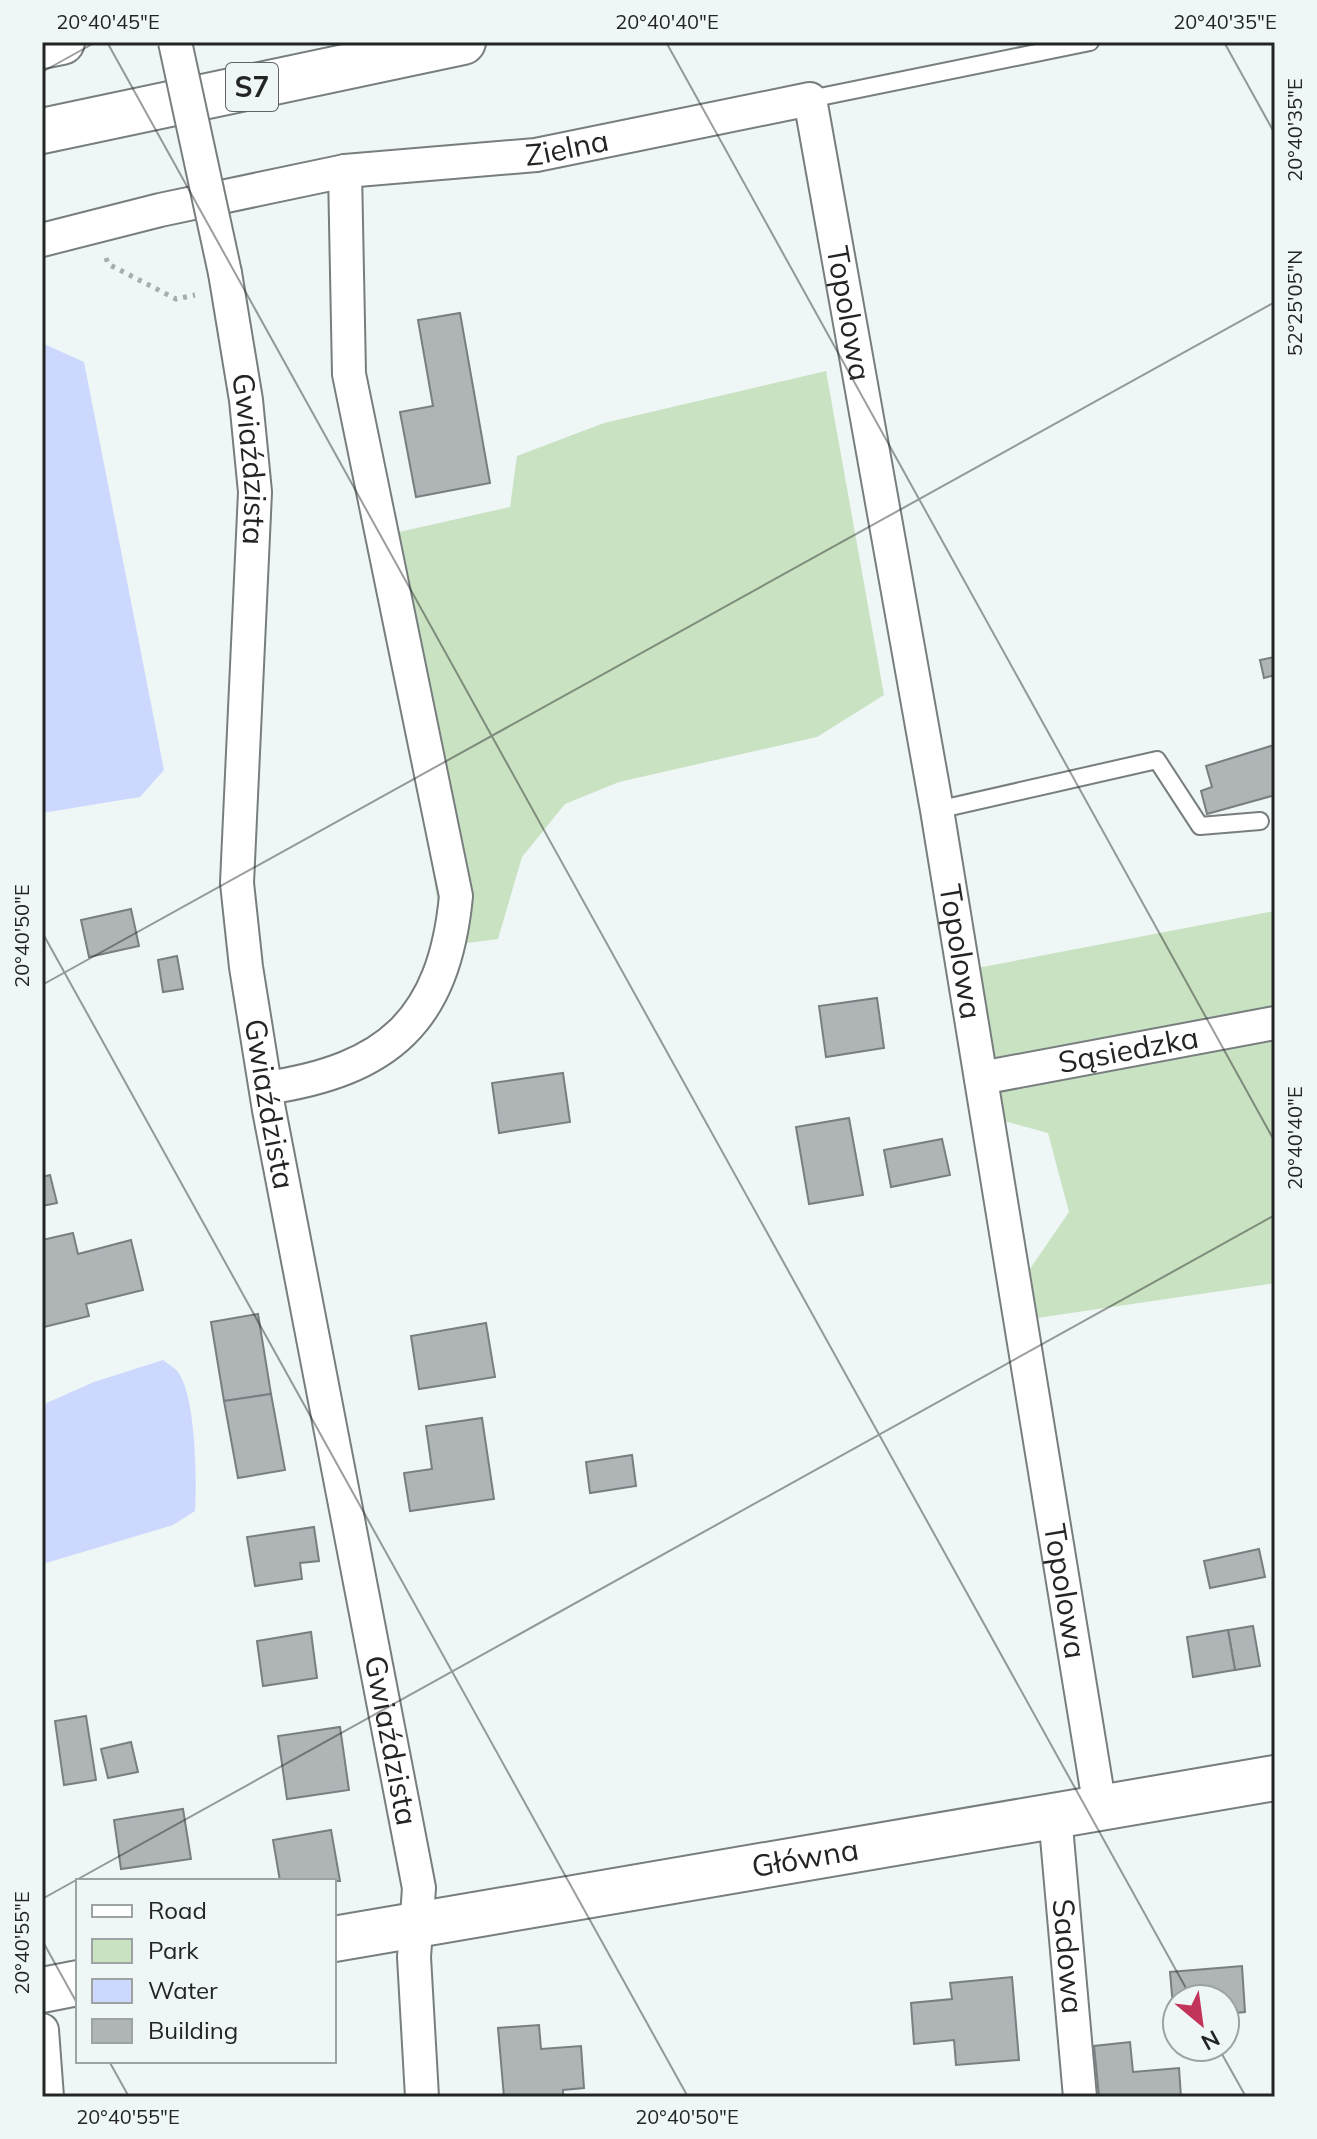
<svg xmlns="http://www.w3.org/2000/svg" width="1317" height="2139" viewBox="0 0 1317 2139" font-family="Mulish,sans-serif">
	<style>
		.green { fill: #c9e2c2 }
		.water { fill: #ccd8fe }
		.building { fill: #afb4b7; stroke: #797e81; stroke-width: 2 }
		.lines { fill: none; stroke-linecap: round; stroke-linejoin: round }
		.service-casing { stroke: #787e7f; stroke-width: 20 }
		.minor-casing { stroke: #787e7f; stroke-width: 36 }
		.secondary-casing { stroke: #787e7f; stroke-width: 48 }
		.motorway-casing { stroke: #787e7f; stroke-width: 48 }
		.path { stroke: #a7acac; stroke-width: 5; stroke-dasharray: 4 6; stroke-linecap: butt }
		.service { stroke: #fff; stroke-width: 16 }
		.minor { stroke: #fff; stroke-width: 32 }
		.secondary { stroke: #fff; stroke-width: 44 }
		.motorway { stroke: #fff; stroke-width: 44 }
		.minor-bridge-casing { stroke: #787e7f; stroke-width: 36; stroke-linecap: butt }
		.minor-bridge { stroke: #fff; stroke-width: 32 }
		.ticks { fill: none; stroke: #232525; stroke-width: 2; stroke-opacity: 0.45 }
		.labels { text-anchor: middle; stroke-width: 7; stroke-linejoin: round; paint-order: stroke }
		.shield { fill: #eff6f6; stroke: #606464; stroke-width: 2 }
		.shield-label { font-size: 28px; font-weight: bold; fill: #232525 }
		.street-label { font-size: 30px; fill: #232525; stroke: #eff6f6 }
		.neatline { fill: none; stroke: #232525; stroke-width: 3 }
		.ticks-label { font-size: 20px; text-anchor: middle; fill: #232525 }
	</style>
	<rect width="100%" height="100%" fill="#eff6f6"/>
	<g class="green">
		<path d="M826 371 884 695 817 737 619 782 565 804 522 857 498 939 445 946 377 537 510 507 517 456 604 423Z"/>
		<path d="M1275 911V1283L1030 1319 1023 1279 1069 1212 1048 1133 997 1119 972 969Z"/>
	</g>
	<g class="water">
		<path d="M42 343 84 362 164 770 140 797 42 813Z"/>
		<path d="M163 1360C168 1364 175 1368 178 1372 196 1396 197 1481 195 1511L173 1525 46 1563 42 1559V1405L94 1382Z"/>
	</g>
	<g class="building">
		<path d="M460 313 490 483 416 497 400 412 433 406 418 320Z"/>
		<path d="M1275 657V675L1264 678 1260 660Z"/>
		<path d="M1274 745 1275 795 1207 814 1201 791 1212 787 1206 766Z"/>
		<path d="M131 909 139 946 89 957 81 920Z"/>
		<path d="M177 956 183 989 163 992 158 960Z"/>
		<path d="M877 998 884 1048 826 1057 819 1006Z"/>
		<path d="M563 1073 570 1122 499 1133 492 1083Z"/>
		<path d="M849 1118 863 1195 809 1204 796 1127Z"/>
		<path d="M942 1139 950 1175 891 1187 884 1150Z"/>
		<path d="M50 1175 57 1203 42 1206V1177Z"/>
		<path d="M73 1233 78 1254 131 1240 143 1290 86 1304 89 1316 44 1327 42 1240Z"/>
		<path d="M258 1314 271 1394 224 1401 211 1322Z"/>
		<path d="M486 1323 495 1377 419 1389 411 1336Z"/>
		<path d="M271 1394 285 1470 238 1478 224 1401Z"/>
		<path d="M482 1418 494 1499 410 1511 404 1473 432 1469 426 1426Z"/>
		<path d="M632 1455 636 1486 590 1493 586 1462Z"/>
		<path d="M314 1527 319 1561 300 1563 302 1579 255 1586 247 1537Z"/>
		<path d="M1259 1549 1265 1577 1210 1588 1204 1561Z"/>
		<path d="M1253 1626 1260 1666 1235 1670 1228 1630Z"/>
		<path d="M1228 1630 1235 1670 1193 1677 1187 1637Z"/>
		<path d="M311 1632 317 1678 263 1686 257 1641Z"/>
		<path d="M86 1716 96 1780 64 1785 55 1721Z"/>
		<path d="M340 1727 349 1790 287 1799 278 1736Z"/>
		<path d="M131 1742 138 1772 108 1778 101 1749Z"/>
		<path d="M183 1809 191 1859 121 1869 114 1820Z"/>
		<path d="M331 1830 340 1881H280L273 1840Z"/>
		<path d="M1242 1966 1245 2012 1225 2014V1999H1177V2018H1174L1170 1972Z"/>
		<path d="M1012 1977 1019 2060 956 2065 954 2040 914 2044 911 2003 952 1999 950 1983Z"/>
		<path d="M539 2025 541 2049 581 2046 584 2088 563 2090V2097H504L498 2028Z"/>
		<path d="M1130 2042 1133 2072 1179 2068 1181 2097H1099L1094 2046Z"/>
	</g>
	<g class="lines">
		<g class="service-casing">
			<g id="service">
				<path d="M810 99 1090 42"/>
				<path d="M937 810 1157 760 1200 826 1260 821"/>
			</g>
		</g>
		<g class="minor-casing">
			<g id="minor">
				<path id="s1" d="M42 240 160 210 345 171 536 155 810 99 937 810 1100 1808"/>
				<path id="s2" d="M225 273 246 400 255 492 237 883 246 967 269 1110 419 1888 414 1957 422 2097"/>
				<path id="s3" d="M981 1078 1275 1023"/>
				<path d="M266 1088C388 1070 444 1021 456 896L349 374 345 171"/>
				<path id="s4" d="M1055 1815 1080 2097"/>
				<path d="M42 2030 47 2097"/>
			</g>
		</g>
		<g class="secondary-casing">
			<g id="secondary">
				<path id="s5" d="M334 1939 1275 1778"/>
				<path d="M42 1990 78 1983"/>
			</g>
		</g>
		<g class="motorway-casing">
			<g id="motorway">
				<path d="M42 46 62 42"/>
				<path d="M42 131 463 42"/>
			</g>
		</g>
		<path class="path" d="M106 258 108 264 176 299 195 295"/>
		<use href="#service" class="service"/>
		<use href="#minor" class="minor"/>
		<use href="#secondary" class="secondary"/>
		<use href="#motorway" class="motorway"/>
		<g class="minor-bridge-casing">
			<path id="minor-bridge" d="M175 42 225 273"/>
		</g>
		<use href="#minor-bridge" class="minor-bridge"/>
	</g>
	<path class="ticks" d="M107 42 1192 1999M666 42 1275 1142M1224 42 1275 134M42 72 96 42M42 932 688 2097M42 985 1275 302M42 1899 1275 1215M42 1940 78 2005M1218 2047 1246 2097M109 2061 129 2097"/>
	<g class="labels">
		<rect class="shield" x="226" y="63" width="52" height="48" rx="6"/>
		<g class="shield-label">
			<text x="252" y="97">S7</text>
		</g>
		<g class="street-label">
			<text dy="10" stroke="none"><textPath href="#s1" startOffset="534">Zielna</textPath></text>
			<text dy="10" stroke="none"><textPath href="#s1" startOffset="1000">Topolowa</textPath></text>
			<text dy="10" stroke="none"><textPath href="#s2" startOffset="188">Gwiaździsta</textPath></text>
			<text dy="10" stroke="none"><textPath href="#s1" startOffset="1648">Topolowa</textPath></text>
			<text dy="10" stroke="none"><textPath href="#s3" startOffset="150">Sąsiedzka</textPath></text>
			<text dy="10" stroke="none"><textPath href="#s2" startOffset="836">Gwiaździsta</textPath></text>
			<text dy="10" stroke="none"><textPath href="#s1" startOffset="2296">Topolowa</textPath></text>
			<text dy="10" stroke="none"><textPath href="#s2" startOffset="1484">Gwiaździsta</textPath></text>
			<text dy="10" stroke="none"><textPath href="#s5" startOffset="478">Główna</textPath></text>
			<text dy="10" stroke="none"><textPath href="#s4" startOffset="142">Sadowa</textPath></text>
		</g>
	</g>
	<rect width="1317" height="2139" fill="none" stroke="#eff6f6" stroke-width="88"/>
	<rect x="76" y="1879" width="260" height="184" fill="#eff6f6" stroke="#9da2a2" stroke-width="2"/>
	<rect x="92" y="1905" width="40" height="12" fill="#ffffff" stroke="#9da2a2" stroke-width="2"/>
	<text x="148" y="1919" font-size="24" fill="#232525">Road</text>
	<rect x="92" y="1939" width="40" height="24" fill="#c9e2c2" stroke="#9da2a2" stroke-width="2"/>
	<text x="148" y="1959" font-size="24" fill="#232525">Park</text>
	<rect x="92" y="1979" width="40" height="24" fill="#ccd8fe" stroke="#9da2a2" stroke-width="2"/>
	<text x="148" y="1999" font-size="24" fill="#232525">Water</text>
	<rect x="92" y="2019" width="40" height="24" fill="#afb4b7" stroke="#9da2a2" stroke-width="2"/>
	<text x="148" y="2039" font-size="24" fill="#232525">Building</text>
	<g transform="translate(1201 2023) rotate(151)"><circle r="38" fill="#eff6f6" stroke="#9da2a2" stroke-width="2"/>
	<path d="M0-6L14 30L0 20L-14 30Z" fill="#c3345a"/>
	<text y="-12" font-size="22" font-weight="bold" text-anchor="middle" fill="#232525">N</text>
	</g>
	<rect x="44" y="44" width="1229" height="2051" class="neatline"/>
	<g class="ticks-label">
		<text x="108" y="29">20°40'45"E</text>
		<text x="667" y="29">20°40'40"E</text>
		<text x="1225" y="29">20°40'35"E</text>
		<text transform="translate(1295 130) rotate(-90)" y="7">20°40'35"E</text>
		<text transform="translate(1295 303) rotate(-90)" y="7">52°25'05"N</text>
		<text transform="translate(22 936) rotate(-90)" y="7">20°40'50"E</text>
		<text transform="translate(1295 1138) rotate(-90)" y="7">20°40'40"E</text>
		<text transform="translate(22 1943) rotate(-90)" y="7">20°40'55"E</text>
		<text x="128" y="2124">20°40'55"E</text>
		<text x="687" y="2124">20°40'50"E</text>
	</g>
</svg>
